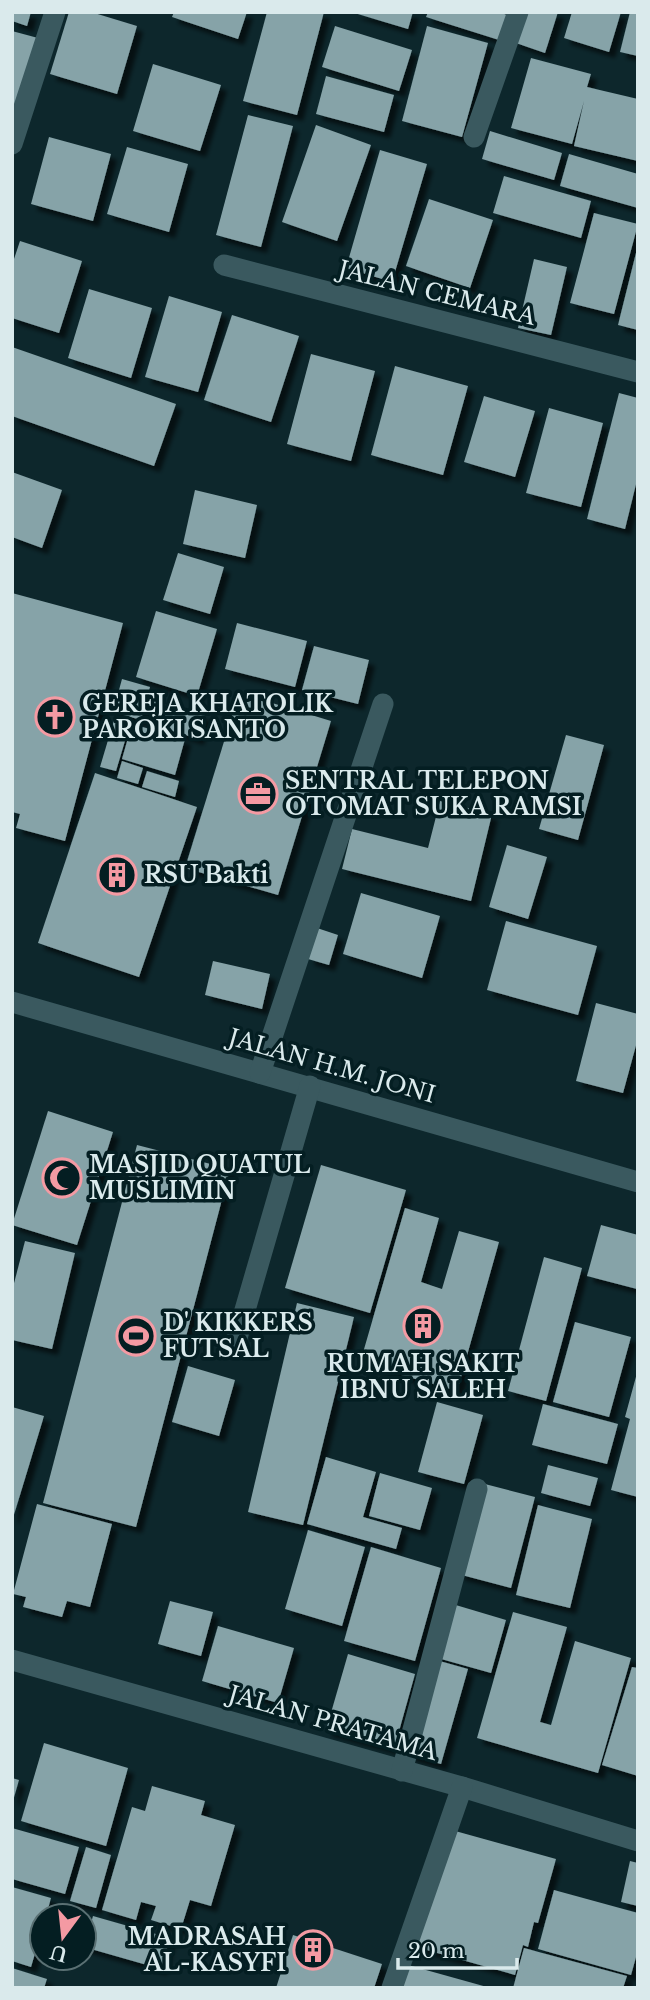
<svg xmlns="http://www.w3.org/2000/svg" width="650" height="2000" viewBox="0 0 650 2000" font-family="'Libre Baskerville',serif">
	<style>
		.building { fill: #86a3a8; filter: url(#shadow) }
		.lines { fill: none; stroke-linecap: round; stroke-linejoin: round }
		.minor { stroke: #3a595f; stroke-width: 21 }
		.labels { text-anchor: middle; stroke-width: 7; stroke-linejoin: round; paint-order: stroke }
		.street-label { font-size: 23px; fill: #daeaec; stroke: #041e22 }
		.poi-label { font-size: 23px; font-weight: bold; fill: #daeaec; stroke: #041e22; text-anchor: start }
	</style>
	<defs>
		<filter id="shadow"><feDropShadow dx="6" dy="6" stdDeviation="2" flood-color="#0009"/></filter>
	</defs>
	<rect width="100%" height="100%" fill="#0d272c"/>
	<g class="building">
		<path d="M12 12H31L27 26 12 21Z"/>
		<path d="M69 12H91L137 26 117 94 50 74Z"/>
		<path d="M174 12H247L238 39 172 17Z"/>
		<path d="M267 12H324L297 115 243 101Z"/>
		<path d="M351 12H413L408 29Z"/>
		<path d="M428 12H499L507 15 499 40 426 17Z"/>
		<path d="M523 12H558L545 53 513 42Z"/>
		<path d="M572 12H621L609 52 564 38Z"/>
		<path d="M630 12H638V56L620 52Z"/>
		<path d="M335 26 412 50 399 91 322 67Z"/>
		<path d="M427 26 488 43 462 137 402 121Z"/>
		<path d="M12 31 38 38 12 120Z"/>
		<path d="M531 58 591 74 587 87 638 99V161L574 146 584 101 572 144 511 128Z"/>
		<path d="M153 64 221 85 200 151 133 131Z"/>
		<path d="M326 76 394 95 384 132 316 114Z"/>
		<path d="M248 115 293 126 261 247 216 235Z"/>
		<path d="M316 125 371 145 337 241 282 222Z"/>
		<path d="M490 131 562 153 554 180 482 159Z"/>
		<path d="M49 137 111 154 93 221 31 204Z"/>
		<path d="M127 147 188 164 169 232 107 214Z"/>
		<path d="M380 150 427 164 392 282 346 268Z"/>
		<path d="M569 154 638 174V208L560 186Z"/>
		<path d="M504 176 591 201 581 238 493 213Z"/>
		<path d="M429 199 493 220 470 288 406 266Z"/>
		<path d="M594 213 638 224 614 314 570 303Z"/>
		<path d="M20 241 82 261 59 333 12 318V265Z"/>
		<path d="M637 249H638V330L618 325Z"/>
		<path d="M534 259 567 267 551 335 518 328Z"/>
		<path d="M89 289 152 308 131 378 68 358Z"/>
		<path d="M169 296 222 312 198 392 145 377Z"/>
		<path d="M232 315 299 336 271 422 204 400Z"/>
		<path d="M12 347 176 404 154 466 12 416Z"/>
		<path d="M311 354 375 371 351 461 287 444Z"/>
		<path d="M395 366 468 386 443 475 371 455Z"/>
		<path d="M619 393 638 398V476L625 529 587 519Z"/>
		<path d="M484 396 535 411 515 477 464 462Z"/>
		<path d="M549 408 603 423 581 507 526 493Z"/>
		<path d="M12 472 62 490 42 548 12 537Z"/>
		<path d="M195 490 257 505 245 558 183 544Z"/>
		<path d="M178 553 224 567 210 614 163 600Z"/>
		<path d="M12 593 123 623 65 841 16 828 20 814 12 812Z"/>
		<path d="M156 611 217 629 197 696 136 677Z"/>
		<path d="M237 623 307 641 295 687 225 669Z"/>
		<path d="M314 646 369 660 358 704 302 690Z"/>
		<path d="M122 679 150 687 141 720 113 712Z"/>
		<path d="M239 693 331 721 278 895 185 868Z"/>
		<path d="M154 701 205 716 198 739 147 723Z"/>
		<path d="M114 720 130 724 116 771 100 767Z"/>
		<path d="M132 724 185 739 175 775 122 759Z"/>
		<path d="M566 735 604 745 578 840 539 829Z"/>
		<path d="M122 761 143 768 138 784 117 778Z"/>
		<path d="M147 771 179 781 175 797 142 787Z"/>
		<path d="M95 773 197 807 139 977 38 943Z"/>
		<path d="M440 801 492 814 471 901 342 869 352 829 428 848Z"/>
		<path d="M507 845 547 857 528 919 489 907Z"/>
		<path d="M361 893 440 916 422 978 343 954Z"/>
		<path d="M506 921 597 946 578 1015 487 990Z"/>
		<path d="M317 928 338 935 329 965 308 959Z"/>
		<path d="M213 961 270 974 262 1009 205 995Z"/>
		<path d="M596 1003 638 1014V1038L623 1093 576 1081Z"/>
		<path d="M48 1111 113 1132 77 1245 12 1225Z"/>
		<path d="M137 1145 230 1169 136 1527 43 1503Z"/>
		<path d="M321 1165 406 1190 370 1313 285 1288Z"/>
		<path d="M405 1208 439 1218 421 1282 442 1289 459 1231 499 1242 457 1391 360 1363Z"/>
		<path d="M601 1225 638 1235 637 1289 587 1276Z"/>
		<path d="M25 1241 75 1253 52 1349 12 1340V1291Z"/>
		<path d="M544 1257 582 1268 546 1401 508 1391Z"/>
		<path d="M297 1303 354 1317 303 1525 248 1512Z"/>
		<path d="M575 1322 631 1337 609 1417 553 1402Z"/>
		<path d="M188 1366 235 1380 219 1436 172 1422Z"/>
		<path d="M637 1373H638V1497L611 1490 630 1419 625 1417Z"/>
		<path d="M437 1402 483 1415 464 1484 418 1472Z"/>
		<path d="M543 1404 618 1424 607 1464 532 1445Z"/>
		<path d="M12 1407 44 1416 13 1518H12Z"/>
		<path d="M326 1457 376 1472 363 1517 402 1528 396 1549 307 1524Z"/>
		<path d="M548 1465 598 1478 590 1506 541 1493Z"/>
		<path d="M380 1473 432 1488 420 1530 369 1516Z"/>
		<path d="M481 1483 535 1497 511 1588 458 1574Z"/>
		<path d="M37 1504 112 1524 90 1607 67 1601 62 1617 23 1607 26 1597 13 1594Z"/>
		<path d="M538 1505 592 1519 570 1608 516 1595Z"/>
		<path d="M308 1530 365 1547 342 1626 285 1609Z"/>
		<path d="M371 1547 441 1568 415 1661 344 1641Z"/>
		<path d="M170 1601 213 1612 201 1656 158 1644Z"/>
		<path d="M449 1603 506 1620 491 1673 434 1657Z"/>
		<path d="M513 1612 567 1627 540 1722 551 1725 575 1641 631 1658 598 1773 477 1738Z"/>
		<path d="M218 1626 294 1648 278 1703 202 1681Z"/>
		<path d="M348 1654 415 1674 394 1749 326 1730Z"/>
		<path d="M436 1660 468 1669 441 1764 409 1755Z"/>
		<path d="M632 1667 638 1668V1776L602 1765Z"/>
		<path d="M44 1743 128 1768 106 1846 21 1821Z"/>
		<path d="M12 1778 19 1780 13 1801H12Z"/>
		<path d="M152 1786 205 1801 201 1815 235 1825 211 1906 190 1900 181 1929 151 1920 156 1906 141 1902 136 1920 102 1910 132 1807 145 1811Z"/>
		<path d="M12 1828 79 1847 65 1894 12 1879Z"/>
		<path d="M448 1829 556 1859 538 1923 534 1922 528 1947 523 1945 515 1975 416 1947Z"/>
		<path d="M86 1847 111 1855 96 1908 70 1901Z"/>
		<path d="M630 1861 638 1863V1906L621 1902Z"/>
		<path d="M12 1887 51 1898 46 1916H42V1930L31 1967 12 1961Z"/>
		<path d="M554 1890 638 1913V1950L631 1975 538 1949Z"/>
		<path d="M93 1916 170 1938 161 1969 84 1947Z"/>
		<path d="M293 1935 382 1964 374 1988H276Z"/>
		<path d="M524 1948 627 1976 623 1988H513Z"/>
		<path d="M408 1965 487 1987V1988H402Z"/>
		<path d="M12 1968 47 1979 44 1988H12Z"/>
	</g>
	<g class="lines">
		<g class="minor">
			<path d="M474 137 518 12"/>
			<path d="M12 144 55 12"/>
			<path d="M224 265 638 372"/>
			<path d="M12 1002 638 1182"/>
			<path d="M260 1073 383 704"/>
			<path d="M236 1341 310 1086"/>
			<path d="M12 1660 462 1787 638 1841"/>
			<path d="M402 1771 477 1489"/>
			<path d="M392 1988 462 1787"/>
		</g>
	</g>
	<defs>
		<g id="church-ring" transform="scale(2.0125)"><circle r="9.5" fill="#041e22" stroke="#f49aa3" stroke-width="1.5"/><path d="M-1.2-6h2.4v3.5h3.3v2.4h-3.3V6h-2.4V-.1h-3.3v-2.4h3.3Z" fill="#f49aa3"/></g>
		<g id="office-ring" transform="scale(2.0125)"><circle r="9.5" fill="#041e22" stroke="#f49aa3" stroke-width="1.5"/><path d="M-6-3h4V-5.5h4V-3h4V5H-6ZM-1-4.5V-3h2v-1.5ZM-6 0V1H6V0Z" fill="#f49aa3"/></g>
		<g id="building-ring" transform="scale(2.0125)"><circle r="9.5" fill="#041e22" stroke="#f49aa3" stroke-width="1.5"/><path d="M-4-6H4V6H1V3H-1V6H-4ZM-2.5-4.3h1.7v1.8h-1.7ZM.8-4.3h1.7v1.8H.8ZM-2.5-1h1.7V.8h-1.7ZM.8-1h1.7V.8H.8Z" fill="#f49aa3"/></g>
		<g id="mosque-ring" transform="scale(2.0125)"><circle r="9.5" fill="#041e22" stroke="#f49aa3" stroke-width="1.5"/><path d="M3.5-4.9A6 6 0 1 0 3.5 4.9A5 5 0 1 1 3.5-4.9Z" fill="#f49aa3"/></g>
		<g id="stadium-ring" transform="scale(2.0125)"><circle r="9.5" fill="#041e22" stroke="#f49aa3" stroke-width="1.5"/><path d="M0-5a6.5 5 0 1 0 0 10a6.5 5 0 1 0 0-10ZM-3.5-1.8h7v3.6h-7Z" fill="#f49aa3"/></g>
	</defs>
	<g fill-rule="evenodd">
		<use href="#church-ring" x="55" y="717"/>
		<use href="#office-ring" x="258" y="794"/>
		<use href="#building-ring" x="117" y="875"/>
		<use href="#mosque-ring" x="62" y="1178"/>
		<use href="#building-ring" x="423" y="1326"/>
		<use href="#stadium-ring" x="136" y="1336"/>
		<use href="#building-ring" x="313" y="1950"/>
	</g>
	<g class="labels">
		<g class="street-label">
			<text transform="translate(437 293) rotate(14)" y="8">JALAN CEMARA</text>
			<text transform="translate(332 1066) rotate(16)" y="8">JALAN H.M. JONI</text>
			<text transform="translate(333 1723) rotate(16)" y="8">JALAN PRATAMA</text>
		</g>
		<g class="poi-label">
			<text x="82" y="712">GEREJA KHATOLIK<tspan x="82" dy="26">PAROKI SANTO</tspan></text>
			<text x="285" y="789">SENTRAL TELEPON<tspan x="285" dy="26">OTOMAT SUKA RAMSI</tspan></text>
			<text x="144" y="883">RSU Bakti</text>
			<text x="89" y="1173">MASJID QUATUL<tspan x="89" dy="26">MUSLIMIN</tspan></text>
			<text x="163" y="1331">D' KIKKERS<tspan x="163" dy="26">FUTSAL</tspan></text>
			<text x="423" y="1372" text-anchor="middle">RUMAH SAKIT<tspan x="423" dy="26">IBNU SALEH</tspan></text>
			<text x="286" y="1945" text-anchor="end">MADRASAH<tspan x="286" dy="26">AL-KASYFI</tspan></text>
		</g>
	</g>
	<rect width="650" height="2000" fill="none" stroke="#daeaec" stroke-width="28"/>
	<g transform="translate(63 1937) rotate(195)"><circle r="33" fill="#041e22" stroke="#5a7073" stroke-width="2"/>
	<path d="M0-5L12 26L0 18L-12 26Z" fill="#f49aa3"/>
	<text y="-10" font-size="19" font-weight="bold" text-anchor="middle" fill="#daeaec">U</text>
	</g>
	<path d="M398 1958v10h119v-10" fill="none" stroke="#daeaec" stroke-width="3.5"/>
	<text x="408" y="1958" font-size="21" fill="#daeaec" stroke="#041e22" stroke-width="5" paint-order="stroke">20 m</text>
</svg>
